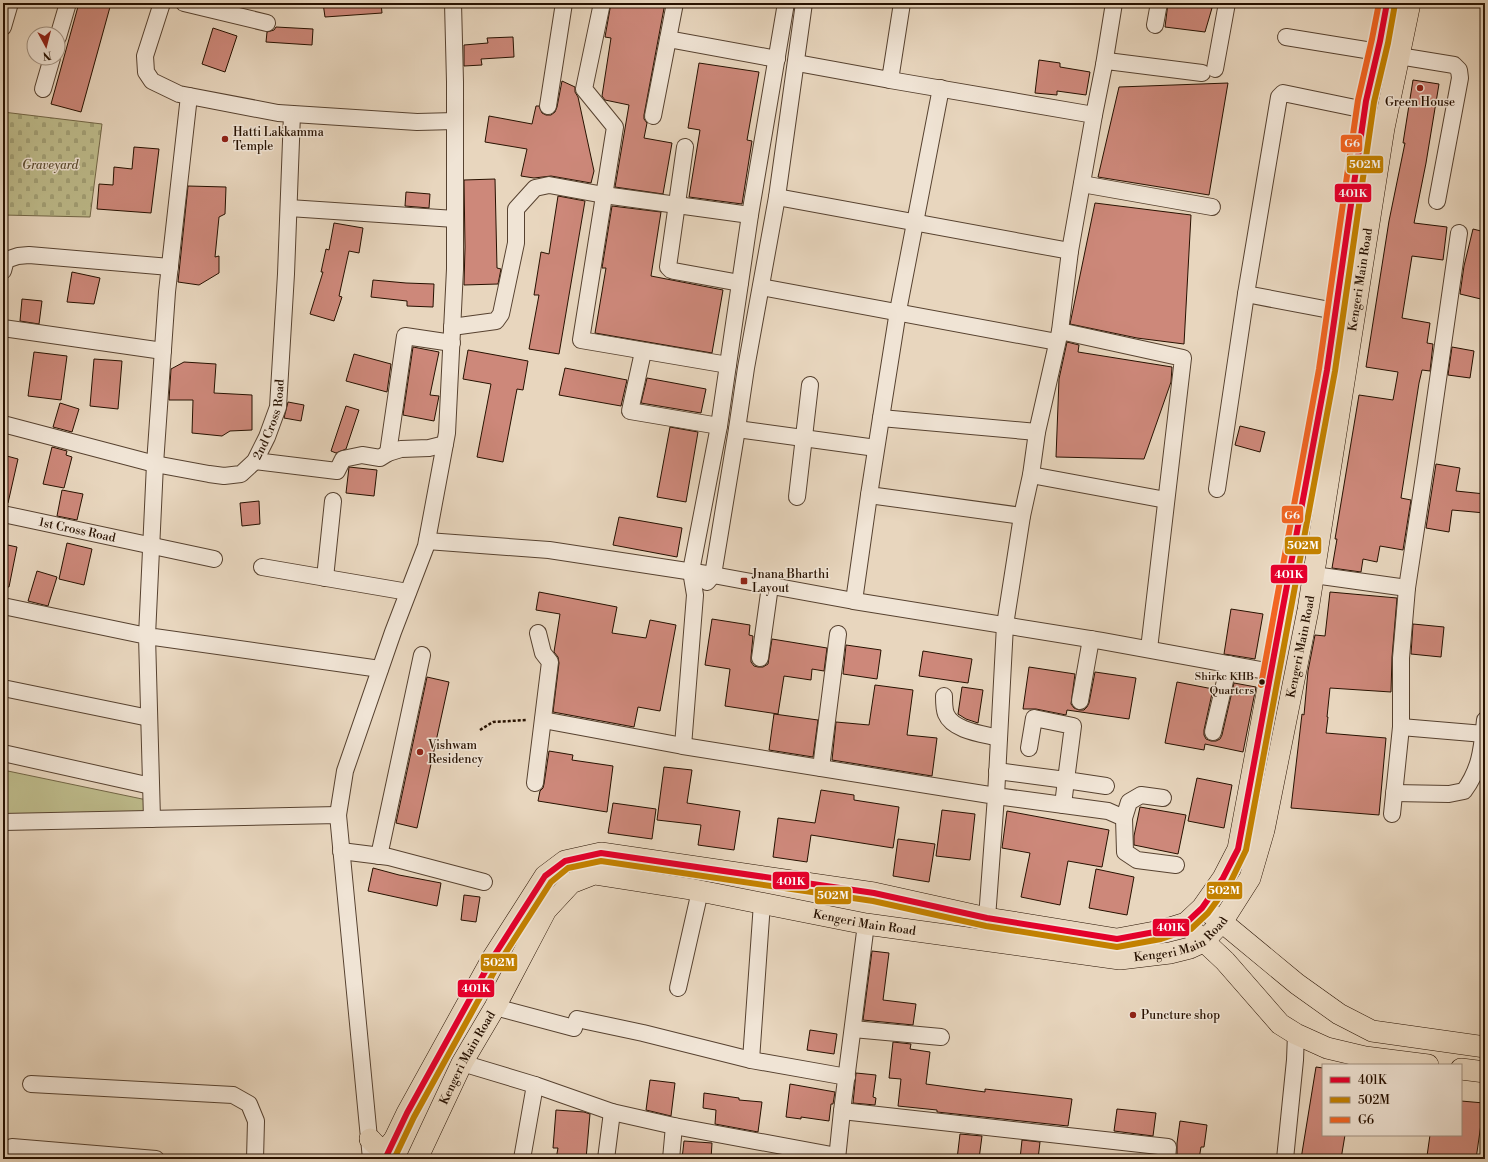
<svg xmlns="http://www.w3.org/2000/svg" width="1488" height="1162" viewBox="0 0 1488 1162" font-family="'Libre Bodoni',serif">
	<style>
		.cemetery { fill: url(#cemetery-stones); stroke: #726646 }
		.green { fill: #bebc8c; stroke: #726646 }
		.building { fill: #cd887a; stroke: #271100 }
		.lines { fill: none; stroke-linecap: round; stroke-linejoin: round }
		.minor-casing { stroke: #574230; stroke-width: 18 }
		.major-casing { stroke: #271100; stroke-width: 22 }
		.path { stroke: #271100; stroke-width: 2.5; stroke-dasharray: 3 2; stroke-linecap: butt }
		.minor { stroke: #f0e4d5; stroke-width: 16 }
		.major { stroke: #e8d6be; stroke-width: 21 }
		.bus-1-casing { stroke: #f0e4d5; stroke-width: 9 }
		.bus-2-casing { stroke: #f0e4d5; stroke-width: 9 }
		.bus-3-casing { stroke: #f0e4d5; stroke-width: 9 }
		.bus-1 { stroke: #e4002b; stroke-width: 6 }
		.bus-2 { stroke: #c38100; stroke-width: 6 }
		.bus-3 { stroke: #f26522; stroke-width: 6 }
		.poi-dot { fill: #8f2418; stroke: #f0e4d5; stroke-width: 1.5 }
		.bus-dot { fill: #271100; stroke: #f0e4d5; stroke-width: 1.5 }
		.labels { text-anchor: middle; stroke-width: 3; stroke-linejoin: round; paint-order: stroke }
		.bus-label { font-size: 11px; fill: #271100; stroke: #f0e4d5; text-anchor: end }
		.poi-label { font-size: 12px; fill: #271100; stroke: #f0e4d5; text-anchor: start }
		.park-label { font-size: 12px; font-style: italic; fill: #5c4d31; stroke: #f0e4d5 }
		.street-label { font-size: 12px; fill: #271100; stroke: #f0e4d5 }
		.line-badge { stroke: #f0e4d5; stroke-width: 1.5 }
		.badge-label { font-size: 11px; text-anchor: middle; font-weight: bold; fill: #fff }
	</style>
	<defs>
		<pattern id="cemetery-stones" width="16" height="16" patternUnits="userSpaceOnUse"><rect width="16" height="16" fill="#bebc8c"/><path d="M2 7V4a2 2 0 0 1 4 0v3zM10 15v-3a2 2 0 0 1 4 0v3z" fill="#a3a177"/></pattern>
	</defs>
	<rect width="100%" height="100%" fill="#e8d6be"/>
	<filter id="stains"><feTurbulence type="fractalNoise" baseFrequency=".005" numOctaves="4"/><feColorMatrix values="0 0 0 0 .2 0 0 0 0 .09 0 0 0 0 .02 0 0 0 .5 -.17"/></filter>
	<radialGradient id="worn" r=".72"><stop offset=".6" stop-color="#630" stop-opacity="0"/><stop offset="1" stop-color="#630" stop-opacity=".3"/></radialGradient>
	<path class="cemetery" d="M3 112 102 124 90 217 3 215Z"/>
	<path class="green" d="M3 770 147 800 148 814 3 819Z"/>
	<g class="building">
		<path d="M79 3H94L110 7 81 112 51 104Z"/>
		<path d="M323 3H381L382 13 325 17Z"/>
		<path d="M611 3H665L644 115V119L647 123 644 138 672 143 663 194 615 187 629 105 605 100 602 96 611 38 605 37Z"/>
		<path d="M1168 3H1194L1212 8 1205 32 1165 27Z"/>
		<path d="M276 27 313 29 312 45 266 42 267 32 274 30Z"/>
		<path d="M213 28 237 36 225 72 202 64Z"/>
		<path d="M513 37 514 57 481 59 482 65 464 66V45L488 43 487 38Z"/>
		<path d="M1039 60 1060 63V67L1090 72 1086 95 1057 91V95L1035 93Z"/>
		<path d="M699 63 759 72 747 140 752 141 742 204 689 197 700 130 688 128Z"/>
		<path d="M1413 80 1439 84 1426 163 1414 223 1447 227 1443 260 1412 256 1402 318 1430 323 1427 343 1433 344 1430 371 1422 370 1419 383 1401 498 1411 500 1403 550 1380 546 1377 562 1363 559 1361 572 1332 568 1337 539H1335L1359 395 1393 400 1398 372 1366 367 1389 221 1405 143H1403Z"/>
		<path d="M562 81 575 87V92L578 97 594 171 591 183 551 176 534 178 521 176 527 149 485 142 489 116 532 124 536 106H539L542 113 546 115H551L555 112 557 107Z"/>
		<path d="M1228 83 1209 195 1098 177 1119 87Z"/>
		<path d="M134 147 159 149 151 213 97 209 99 184 113 185 114 167 132 169Z"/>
		<path d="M495 179 497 268 501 269 498 284 464 285 465 247 464 180Z"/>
		<path d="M188 186 226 187 225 214 219 217 215 257 219 256V273L199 285 178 282Z"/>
		<path d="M406 192 430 194 429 208 405 206Z"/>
		<path d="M558 196 585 201 559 354 529 349 539 295H534L541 252 549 254Z"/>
		<path d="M1095 203 1191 215 1184 344 1137 338 1070 324Z"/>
		<path d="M612 206 661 212 651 276 723 290 712 353 595 333 606 268H602Z"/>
		<path d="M334 223 363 228 359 253 349 251 339 296 342 297 334 321 310 314 323 272H321L326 249 329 250Z"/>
		<path d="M1473 229 1485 232V300L1460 294 1464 266Z"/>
		<path d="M72 272 100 278 94 304 67 302Z"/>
		<path d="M373 280 406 283 434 284 433 307 407 306V301L371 297Z"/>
		<path d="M22 299 42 301 39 324 20 321Z"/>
		<path d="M1067 342 1079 345 1078 352 1172 367 1171 382 1144 459 1056 457 1059 379Z"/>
		<path d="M413 347 439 352 430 395 439 396 434 421 403 415Z"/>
		<path d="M1452 347 1474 351 1470 378 1448 375Z"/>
		<path d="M468 350 528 361 523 390 517 389 503 462 477 457 491 384 463 379Z"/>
		<path d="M34 352 67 356 61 400 28 396Z"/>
		<path d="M354 354 391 364 387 392 346 381Z"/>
		<path d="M94 359 122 361 118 409 90 406Z"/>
		<path d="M184 362 216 364 214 393 252 395V430L230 431 222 436 192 433 193 400H169L171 369Z"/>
		<path d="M565 368 627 380 621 406 559 395Z"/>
		<path d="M647 378 706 389 701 413 641 403Z"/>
		<path d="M288 402 304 405 301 421 284 418Z"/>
		<path d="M60 403 79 409 72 432 53 427Z"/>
		<path d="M346 406 359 410 346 449 336 453 331 451Z"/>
		<path d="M1240 426 1265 432 1260 452 1235 445Z"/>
		<path d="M670 427 698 432 686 502 657 497Z"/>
		<path d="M52 447 67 451 66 455 72 457 64 488 43 484Z"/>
		<path d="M3 455 18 459 8 503 3 502Z"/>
		<path d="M1436 464 1460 468 1456 491 1485 494V513L1452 510 1449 532 1426 528Z"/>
		<path d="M349 467 377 470 374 496 346 493Z"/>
		<path d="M62 490 83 494 77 520 57 516Z"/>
		<path d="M259 501 260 524 242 526 240 503Z"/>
		<path d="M619 517 682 528 677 557 613 545Z"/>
		<path d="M67 543 92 549 84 585 59 579Z"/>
		<path d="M3 544 17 547 9 587H3Z"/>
		<path d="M37 571 57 577 48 606 28 601Z"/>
		<path d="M539 592 617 607 612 633 646 638 650 620 676 625 660 711 638 707 634 727 553 712 559 663 558 657 554 652 560 614 536 610Z"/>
		<path d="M1330 592 1397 598 1392 657 1391 692 1330 688 1327 717H1328L1326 733 1386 738 1379 815 1291 808 1302 714 1304 715 1308 671 1315 635 1325 636Z"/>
		<path d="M1231 609 1263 614 1255 659 1224 654Z"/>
		<path d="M712 619 750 625 749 635 753 636 751 657V662L754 666 758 667H763L768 664 772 639 827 648 824 671 812 669 811 680 784 676 778 714 725 706 730 669 705 665Z"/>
		<path d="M1413 624 1444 627 1441 657 1411 654Z"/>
		<path d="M846 645 881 650 877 679 843 674Z"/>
		<path d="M923 651 972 659 968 683 919 676Z"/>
		<path d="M1029 667 1075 674 1071 704 1074 708 1079 710H1084L1087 707 1089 703 1095 672 1136 678 1129 719 1067 710 1066 715 1036 709H1023Z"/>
		<path d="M427 677 449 682 417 828 396 823Z"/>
		<path d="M1177 682 1213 689 1204 730V735L1206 739 1211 741H1216L1220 739 1222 735 1234 683 1256 687 1243 752 1205 744 1204 750 1165 743Z"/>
		<path d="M875 685 913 690 907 735 937 738 932 776 832 760 836 722 869 725Z"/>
		<path d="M962 687 983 690 978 723 966 719 958 714Z"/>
		<path d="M774 714 818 720 813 757 769 750Z"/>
		<path d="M549 751 573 755 572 760 613 766 607 812 538 801 540 791 543 788 544 784Z"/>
		<path d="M664 767 692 770 687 803 740 811 734 850 698 845 701 825 657 820Z"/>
		<path d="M1197 778 1232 785 1224 828 1188 821Z"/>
		<path d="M821 790 854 795V800L899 807 893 848 811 835 807 862 773 857 778 818 815 823Z"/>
		<path d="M613 803 656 809 652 839 608 833Z"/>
		<path d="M1140 807 1186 815 1178 854 1134 845V836Z"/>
		<path d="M942 810 975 814 970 860 936 856Z"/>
		<path d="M1007 811 1109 830 1102 867 1068 861 1060 905 1021 897 1030 853 1002 848Z"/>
		<path d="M898 839 935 844 929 882 893 876Z"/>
		<path d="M373 868 399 875 441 883 437 906 368 891Z"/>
		<path d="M1096 869 1134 877 1127 915 1089 908Z"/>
		<path d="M464 895 480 897 476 922 461 920Z"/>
		<path d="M872 951 889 953 883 1000 916 1004 913 1025 863 1020Z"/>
		<path d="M810 1030 837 1034 834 1054 807 1050Z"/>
		<path d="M893 1042 911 1044 910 1049 930 1052 926 1084 985 1092V1089L1072 1099 1068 1126 937 1112V1110L898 1106 901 1079 889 1078Z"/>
		<path d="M1316 1067 1323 1068V1135H1345L1341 1159H1301Z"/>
		<path d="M856 1073 876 1075 873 1097 876 1098 875 1105 853 1103Z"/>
		<path d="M650 1080 675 1083 671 1116 646 1110Z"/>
		<path d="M790 1084 835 1092 833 1104H831L829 1121 801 1117V1119L786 1117Z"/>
		<path d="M704 1093 739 1098V1100L762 1102 758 1132 715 1124 716 1110 703 1108Z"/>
		<path d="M1461 1101 1484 1103 1476 1159H1452L1427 1156 1430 1135H1461Z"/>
		<path d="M1117 1109 1156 1113 1153 1136 1114 1131Z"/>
		<path d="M556 1110 584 1112 590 1114 586 1159H556L558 1148H553Z"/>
		<path d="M1180 1121 1207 1125 1204 1147H1201L1199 1159H1177V1143Z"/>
		<path d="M960 1134 982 1136 979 1159H957Z"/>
		<path d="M1022 1140 1040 1142 1038 1159H1020Z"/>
		<path d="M684 1141 712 1143 711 1159H682Z"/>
	</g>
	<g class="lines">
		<g class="minor-casing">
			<g id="minor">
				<path d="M162 3 145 56 146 72 152 81 179 94 278 113 417 122 455 121"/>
				<path d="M184 3 267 23"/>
				<path d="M602 3 584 89 615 127 581 340 728 365"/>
				<path d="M675 3 668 39 777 59"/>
				<path d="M1155 25 1159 3"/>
				<path d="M3 27 10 3"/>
				<path d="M58 37 68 3"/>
				<path d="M1286 37 1378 52"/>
				<path d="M1399 56 1454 65 1459 70 1460 78 1437 201"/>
				<path d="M797 63 890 80 902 3"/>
				<path d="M1104 65 1114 3"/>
				<path d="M1215 69 1227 3"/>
				<path d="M890 80 1094 115 1070 251 1060 331 1037 432 1031 475 1022 516 1005 625 996 796 1108 811 1124 818 1125 852 1137 860 1176 865"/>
				<path d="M43 89 52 58"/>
				<path d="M189 96 167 292 155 464 147 636 380 669"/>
				<path d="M548 106 564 3"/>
				<path d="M1094 115 1104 65 1107 61 1202 73"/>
				<path d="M653 116 668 39"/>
				<path d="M685 147 668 267 671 270 674 271 740 283"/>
				<path d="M1082 184 1212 207"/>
				<path d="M777 197 1070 251"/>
				<path d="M289 208 455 219"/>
				<path d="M3 271 6 260 18 256 29 255 170 267"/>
				<path d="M761 287 1057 342"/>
				<path d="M1246 294 1335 311"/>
				<path d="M452 327 496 321 501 314 516 243V209L535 188 549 185 604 195 750 215"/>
				<path d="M3 328 163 351"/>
				<path d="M1060 331 1183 358 1149 649"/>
				<path d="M643 352 630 411 719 426"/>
				<path d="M881 418 898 311 941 88"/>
				<path id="s1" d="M3 424 155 464 209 474 224 476 241 474 255 461 267 437 278 407 286 274 292 114"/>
				<path d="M737 429 876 448"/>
				<path d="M388 453 405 336 452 343"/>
				<path d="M255 461 337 471 343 459 362 455 380 458 388 453 401 449 429 448 445 444"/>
				<path d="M1031 475 1166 500"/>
				<path d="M1217 489 1246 294 1279 97 1283 93 1365 110"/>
				<path d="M797 497 810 385"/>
				<path id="s2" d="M3 514 214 559"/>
				<path d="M1022 516 869 495 881 418 1037 432"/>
				<path d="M427 541 549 550 713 575 854 601 1102 641 1271 672"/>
				<path d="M262 567 408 592"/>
				<path d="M1314 575 1407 588"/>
				<path d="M325 578 333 501"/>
				<path d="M707 582 713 575 737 429 746 368 777 197 804 3"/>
				<path d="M854 601 869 495"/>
				<path d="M3 606 147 636 152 819"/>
				<path d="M760 658 770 586"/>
				<path d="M3 688 149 718"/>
				<path d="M944 696C944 701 944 709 946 714 953 731 984 734 999 738"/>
				<path d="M1080 701 1091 639"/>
				<path d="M543 720 683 746 996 796 987 918"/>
				<path d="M1401 727 1484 734"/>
				<path d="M1213 732 1229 664"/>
				<path d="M683 746 695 595 691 571 719 426 750 215 786 3"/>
				<path d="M1029 748 1034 718 1073 726 1066 780 1106 786"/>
				<path d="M3 753 151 786"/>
				<path d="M821 768 838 634"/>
				<path d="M997 771 1066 780 1063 805"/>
				<path d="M535 783 550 662 543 653 538 633"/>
				<path d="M1394 793 1449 794 1464 791C1481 768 1482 747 1485 720"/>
				<path d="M1392 814 1401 727V658L1407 588 1426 463 1459 233"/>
				<path d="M338 815 345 771 393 632 426 546 447 433 455 269V82L453 3"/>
				<path d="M1124 818 1129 802 1141 795 1163 798"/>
				<path d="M3 822 338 815 371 1159"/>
				<path d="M341 851 389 857 484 882"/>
				<path d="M379 856 422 655"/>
				<path d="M678 988 700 891"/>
				<path d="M495 1007 574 1028"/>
				<path d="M577 1019 643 1033 751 1060 847 1077"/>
				<path d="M853 1029 941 1037"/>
				<path d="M751 1060 762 903"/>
				<path d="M462 1063 535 1085 612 1112 674 1126 837 1156"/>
				<path d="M31 1084 233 1095 249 1104 256 1121 255 1159"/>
				<path d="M842 1111 1168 1147 1167 1159"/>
				<path d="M12 1147 156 1159"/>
				<path d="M522 1159 535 1085"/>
				<path d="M606 1159 612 1112"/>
				<path d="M671 1159 674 1126"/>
				<path d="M837 1159 842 1111 866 924"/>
				<path d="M1285 1159 1295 1060 1296 1034"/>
			</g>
		</g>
		<g class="major-casing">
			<g id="major">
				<path d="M1211 914 1222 922 1297 984 1339 1014 1372 1031 1485 1047"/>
				<path d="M1194 932 1225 961 1280 1024 1296 1034 1327 1048 1365 1057 1428 1065"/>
				<path d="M1461 1069 1485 1072"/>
				<path d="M370 1139C379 1149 384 1153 394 1140"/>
				<path d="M385 1159 407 1113 492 959 545 876 565 861 601 853 874 893 987 918 1117 939 1160 931 1186 923 1202 908 1223 878 1238 849 1327 370 1366 101 1380 41 1387 3"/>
				<path id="s3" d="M417 1159 462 1063 495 1007 546 910 571 883 594 874 690 889 866 924 1120 959 1170 953 1190 948 1203 942 1222 922 1250 878 1264 830 1308 610 1384 128 1410 3"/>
			</g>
		</g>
		<path class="path" d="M480 730 493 722 527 720"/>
		<use href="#minor" class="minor"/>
		<use href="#major" class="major"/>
		<g class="bus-1-casing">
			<path id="bus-1" d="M385 1159 407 1113 492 959 545 876 565 861 601 853 874 893 987 918 1117 939 1160 931 1186 923 1202 908 1223 878 1238 849 1327 370 1366 101 1380 41 1387 3"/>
		</g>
		<g class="bus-2-casing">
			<path id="bus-2" d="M394 1159 414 1117 499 963 551 882 568 868 601 861 873 901 986 926 1117 947 1161 939 1191 929 1208 913 1230 883 1246 850 1335 371 1374 102 1388 43 1395 4"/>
		</g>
		<g class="bus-3-casing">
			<path id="bus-3" d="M1261 685 1319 369 1358 100 1372 39 1379 3"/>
		</g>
		<use href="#bus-1" class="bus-1"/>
		<use href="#bus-2" class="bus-2"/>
		<use href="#bus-3" class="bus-3"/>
	</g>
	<g class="poi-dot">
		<circle cx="1420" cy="88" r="4"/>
		<circle cx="225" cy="139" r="4"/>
		<rect x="740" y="577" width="8" height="8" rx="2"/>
		<circle cx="420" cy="752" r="4"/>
		<circle cx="1133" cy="1015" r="4"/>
	</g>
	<circle class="bus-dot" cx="1262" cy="682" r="3.5"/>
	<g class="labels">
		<g class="bus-label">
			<text x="1254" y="680">Shirke KHB<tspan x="1254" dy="14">Quarters</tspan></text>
		</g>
		<g class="poi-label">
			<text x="1420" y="106" text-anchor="middle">Green House</text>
			<text x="233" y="136">Hatti Lakkamma<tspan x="233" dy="14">Temple</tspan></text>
			<text x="752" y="578">Jnana Bharthi<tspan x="752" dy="14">Layout</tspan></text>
			<text x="428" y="749">Vishwam<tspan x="428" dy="14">Residency</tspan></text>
			<text x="1141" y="1019">Puncture shop</text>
		</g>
		<g class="park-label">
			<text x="50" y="169">Graveyard</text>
		</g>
		<g class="street-label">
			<text dy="4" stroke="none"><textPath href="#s3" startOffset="1649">Kengeri Main Road</textPath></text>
			<text dy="4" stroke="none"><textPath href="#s1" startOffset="308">2nd Cross Road</textPath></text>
			<text dy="4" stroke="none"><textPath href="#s2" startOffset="76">1st Cross Road</textPath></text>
			<text dy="4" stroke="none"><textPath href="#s3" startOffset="1277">Kengeri Main Road</textPath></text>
			<text dy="4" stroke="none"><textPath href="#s3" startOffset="617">Kengeri Main Road</textPath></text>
			<text dy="4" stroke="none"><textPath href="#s3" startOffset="941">Kengeri Main Road</textPath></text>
			<text dy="4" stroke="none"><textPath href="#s3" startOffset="113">Kengeri Main Road</textPath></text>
		</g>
	</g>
	<g class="line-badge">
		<rect x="1340" y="134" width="23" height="19" rx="4" fill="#f26522"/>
		<rect x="1346" y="155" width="38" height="19" rx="4" fill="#c38100"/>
		<rect x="1334" y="183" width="38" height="20" rx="4" fill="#e4002b"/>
		<rect x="1281" y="505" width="23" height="19" rx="4" fill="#f26522"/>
		<rect x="1284" y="536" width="38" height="19" rx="4" fill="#c38100"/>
		<rect x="1270" y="564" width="38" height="20" rx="4" fill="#e4002b"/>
		<rect x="772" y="871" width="38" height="19" rx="4" fill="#e4002b"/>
		<rect x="1206" y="881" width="37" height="19" rx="4" fill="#c38100"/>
		<rect x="814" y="886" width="38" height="19" rx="4" fill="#c38100"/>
		<rect x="1152" y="918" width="38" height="19" rx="4" fill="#e4002b"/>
		<rect x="480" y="953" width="38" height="19" rx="4" fill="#c38100"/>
		<rect x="457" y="979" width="38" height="19" rx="4" fill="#e4002b"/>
	</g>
	<g class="badge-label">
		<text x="1352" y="147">G6</text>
		<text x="1365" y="168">502M</text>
		<text x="1353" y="197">401K</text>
		<text x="1292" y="519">G6</text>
		<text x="1303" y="549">502M</text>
		<text x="1289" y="578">401K</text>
		<text x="791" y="885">401K</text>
		<text x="1224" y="894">502M</text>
		<text x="833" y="899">502M</text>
		<text x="1171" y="931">401K</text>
		<text x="499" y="966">502M</text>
		<text x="476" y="992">401K</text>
	</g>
	<rect width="1488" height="1162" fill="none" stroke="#e8d6be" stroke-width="16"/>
	<rect x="4" y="4" width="1480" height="1154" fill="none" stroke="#271100" stroke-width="2"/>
	<rect x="8" y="8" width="1472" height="1146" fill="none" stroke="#271100"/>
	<rect x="1322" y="1064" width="140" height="72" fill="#f0e4d5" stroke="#a09080"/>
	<rect x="1330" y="1077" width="20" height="6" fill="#e4002b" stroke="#a09080"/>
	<text x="1358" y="1084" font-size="12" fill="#271100">401K</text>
	<rect x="1330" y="1097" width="20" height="6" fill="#c38100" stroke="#a09080"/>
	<text x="1358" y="1104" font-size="12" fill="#271100">502M</text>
	<rect x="1330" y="1117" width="20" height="6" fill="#f26522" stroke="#a09080"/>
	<text x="1358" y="1124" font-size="12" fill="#271100">G6</text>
	<g transform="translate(46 46) rotate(173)"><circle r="19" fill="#f0e4d5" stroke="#a09080"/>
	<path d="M0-3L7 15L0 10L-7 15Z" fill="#8f2418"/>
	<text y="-6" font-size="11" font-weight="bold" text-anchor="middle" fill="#271100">N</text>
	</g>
	<rect width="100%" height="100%" filter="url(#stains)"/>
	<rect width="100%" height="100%" fill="url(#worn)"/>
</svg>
